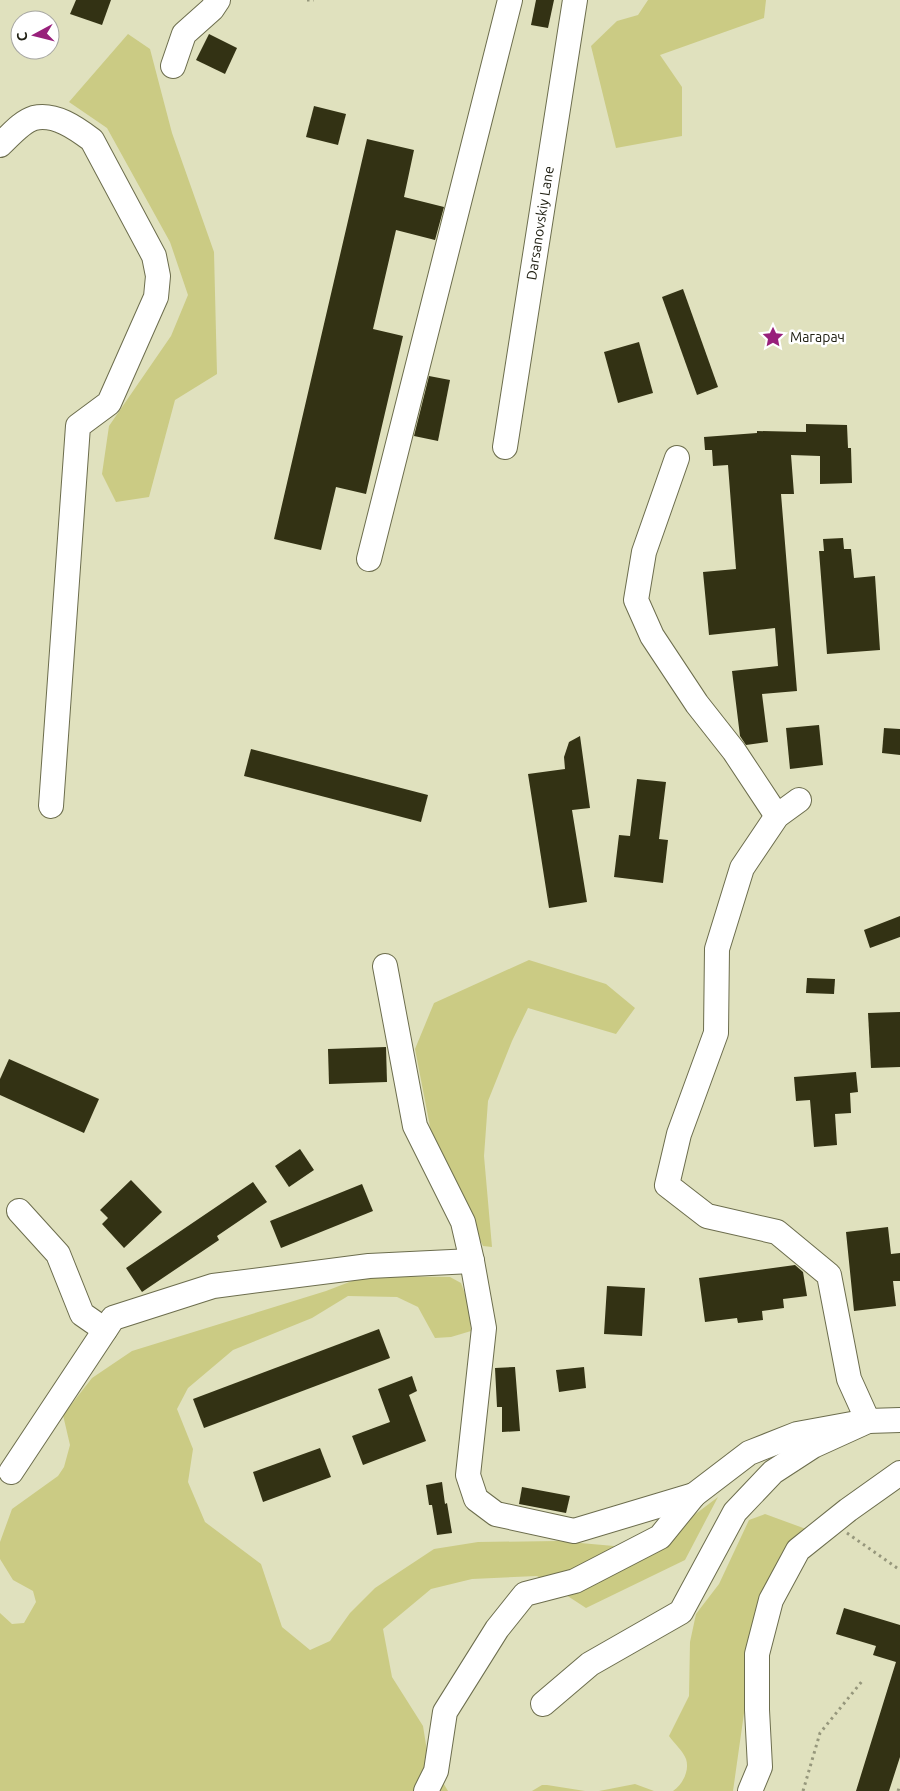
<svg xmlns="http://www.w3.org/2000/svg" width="900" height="1791" viewBox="0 0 900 1791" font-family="Ubuntu,sans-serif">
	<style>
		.green { fill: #cbcb84 }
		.building { fill: #333214 }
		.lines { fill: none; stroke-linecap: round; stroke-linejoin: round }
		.minor-casing { stroke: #6c6d4d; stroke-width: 26 }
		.path { stroke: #96977c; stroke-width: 3; stroke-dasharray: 2.5 4; stroke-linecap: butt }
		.minor { stroke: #fff; stroke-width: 24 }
		.labels { text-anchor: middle; stroke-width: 5; stroke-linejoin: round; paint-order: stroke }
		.street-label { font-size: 14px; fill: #212114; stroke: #fff }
		.poi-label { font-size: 14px; fill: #212114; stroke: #fff; text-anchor: start }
	</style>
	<rect width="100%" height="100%" fill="#e0e1be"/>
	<g class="green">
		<path d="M648 0H766L764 18 660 55 682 87V136L616 148 591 46 617 21 638 15Z"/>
		<path d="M128 34 150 49 172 133 214 252 217 374 175 400 149 497 116 502 102 474 109 426 171 336 188 295 170 242 107 128 69 102Z"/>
		<path d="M529 960 606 984 635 1008 616 1034 528 1008 512 1041 488 1101 484 1156 492 1247 483 1246 433 1142 415 1049 434 1003Z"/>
		<path d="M365 1276 450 1277 461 1283 468 1302 471 1331 451 1337 435 1338 418 1307 397 1297 348 1296 312 1318 233 1350 188 1388 177 1409 193 1449 188 1482 205 1522 261 1564 282 1627 310 1650 330 1641 350 1613 375 1588 434 1549 478 1542 558 1541 625 1547 681 1525 718 1497 685 1560 586 1608 537 1576 472 1579 431 1589 383 1629 392 1677 423 1726 427 1751 436 1771 448 1791H0V1613L12 1624 24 1623 36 1602 33 1591 13 1580 0 1559V1542L12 1509 58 1476 64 1467 70 1445 63 1415 92 1378 132 1351 326 1291Z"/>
		<path d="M765 1514 806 1529 761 1593 733 1791H673C682 1785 690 1771 686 1759 683 1751 674 1743 669 1736L689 1696 690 1642 696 1614 719 1584 749 1520Z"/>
		<path d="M635 1784 654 1791H599Z"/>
		<path d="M542 1785H547L585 1791H532Z"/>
	</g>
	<g class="building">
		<path d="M76 0H111L102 25 70 14Z"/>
		<path d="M536 0H554L548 28 531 25Z"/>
		<path d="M209 34 237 48 225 74 196 60Z"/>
		<path d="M314 106 346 114 338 145 306 137Z"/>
		<path d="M367 139 414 150 404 197 444 207 435 240 396 230 373 329 403 336 366 494 336 487 321 550 274 539Z"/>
		<path d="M683 289 718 387 697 395 662 297Z"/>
		<path d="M639 342 653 393 618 403 604 352Z"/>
		<path d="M429 376 450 380 438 441 414 436Z"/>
		<path d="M806 424 847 425 848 448H851L852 483 820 484V456L791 455 794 494H781L797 691 762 694 768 742 746 745 740 736 732 671 778 666 775 628 709 635 703 572 736 569 728 465 713 466 712 450H705L704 437 757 433V431L806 432Z"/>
		<path d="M843 538 844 549H851L854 578 875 576 880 650 827 654 819 551H824L823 539Z"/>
		<path d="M819 725 823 765 790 769 786 728Z"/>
		<path d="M884 728 900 729V755L882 753Z"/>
		<path d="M580 736 590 808 572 810 587 902 549 908 528 774 565 769 564 757 569 742Z"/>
		<path d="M251 749 428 795 421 822 244 776Z"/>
		<path d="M637 779 666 782 659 839 668 840 663 883 614 877 619 835 630 836Z"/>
		<path d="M900 916V937L870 948 864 930Z"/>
		<path d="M807 978 835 979 834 994 806 993Z"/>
		<path d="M900 1012V1067L871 1068 868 1013Z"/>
		<path d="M386 1047 387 1082 329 1084 328 1049Z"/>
		<path d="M9 1059 99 1099 84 1133 0 1095V1079Z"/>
		<path d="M856 1072 858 1092 850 1093 851 1113 835 1114 837 1145 814 1147 810 1100 796 1101 794 1077Z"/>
		<path d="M300 1149 314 1170 289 1187 275 1166Z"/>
		<path d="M131 1180 162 1212 124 1248 102 1224 108 1218 100 1210Z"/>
		<path d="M253 1182 267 1202 217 1236 219 1240 142 1292 126 1268Z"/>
		<path d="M362 1184 373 1211 281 1248 270 1221Z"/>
		<path d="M888 1227 891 1254 900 1253V1281H893L896 1306 854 1311 846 1232Z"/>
		<path d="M795 1265 803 1272 807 1296 783 1299 784 1308 762 1311 763 1320 738 1323 737 1318 705 1322 699 1278Z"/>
		<path d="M607 1286 645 1288 642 1336 604 1334Z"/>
		<path d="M379 1329 390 1358 204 1428 193 1399Z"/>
		<path d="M515 1367 520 1431 502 1432V1407H497L495 1368Z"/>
		<path d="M584 1367 586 1388 559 1392 556 1370Z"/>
		<path d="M412 1376 417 1391 409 1395 426 1441 363 1465 352 1436 390 1422 378 1389Z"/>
		<path d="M320 1448 331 1477 263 1502 253 1472Z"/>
		<path d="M442 1482 445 1504 447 1503 452 1533 437 1535 432 1505H429L426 1485Z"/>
		<path d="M522 1487 570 1496 566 1513 519 1504Z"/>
		<path d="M844 1608 900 1625V1757L889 1791H856L896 1662 873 1655 876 1646 836 1634Z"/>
	</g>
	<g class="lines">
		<g class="minor-casing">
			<g id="minor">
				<path d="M173 66 184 34 212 9 218 0"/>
				<path d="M0 145C10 136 21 122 34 118 55 113 76 128 92 140L154 256 158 276 156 297 109 403 78 426 51 806"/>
				<path d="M505 447 575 0"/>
				<path d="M677 458 644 552 636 600 652 636 697 704 734 751 777 816"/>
				<path d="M369 559 510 0"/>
				<path d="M385 966 415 1126 463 1222 472 1261 484 1328 468 1475 476 1499 496 1514 574 1531 694 1495"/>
				<path d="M19 1211 58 1254 82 1314 105 1330"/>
				<path d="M11 1472 113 1318 213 1286 369 1266 472 1261"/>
				<path d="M543 1704 590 1664 681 1612 735 1512 773 1472 813 1446 868 1421 849 1379 829 1275 777 1232 707 1216 667 1185 679 1134 716 1033 717 949 742 868 777 816 799 800"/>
				<path d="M426 1791 436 1771 445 1712 497 1629 525 1594 575 1581 660 1537 694 1495 749 1453 797 1434 868 1421 900 1420"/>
				<path d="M750 1791 760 1767 757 1710V1654L771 1600 798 1550 848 1510 900 1473"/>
			</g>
		</g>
		<g class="path">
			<path d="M307 0H314"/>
			<path d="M847 1533 900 1570"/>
			<path d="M803 1791 820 1733 863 1680"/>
			<path d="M898 1791 900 1785"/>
		</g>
		<use href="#minor" class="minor"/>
	</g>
	<defs>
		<g id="sight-bare" transform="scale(1.725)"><path d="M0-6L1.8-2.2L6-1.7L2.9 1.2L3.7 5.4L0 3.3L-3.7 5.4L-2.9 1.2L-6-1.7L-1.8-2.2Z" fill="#98207b" stroke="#fff" stroke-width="2.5" paint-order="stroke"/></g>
	</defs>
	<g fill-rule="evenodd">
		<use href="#sight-bare" x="773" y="337"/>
	</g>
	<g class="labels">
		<g class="street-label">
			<text transform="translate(540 223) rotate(-81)" y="5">Darsanovskiy Lane</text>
		</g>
		<g class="poi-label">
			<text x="790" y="342">Магарач</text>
		</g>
	</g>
	<g transform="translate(35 35) rotate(263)"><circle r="24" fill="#ffffff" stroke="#a6a6a1"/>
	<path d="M0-4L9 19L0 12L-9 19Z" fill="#98207b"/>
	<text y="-8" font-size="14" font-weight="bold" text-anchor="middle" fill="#212114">С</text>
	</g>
</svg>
